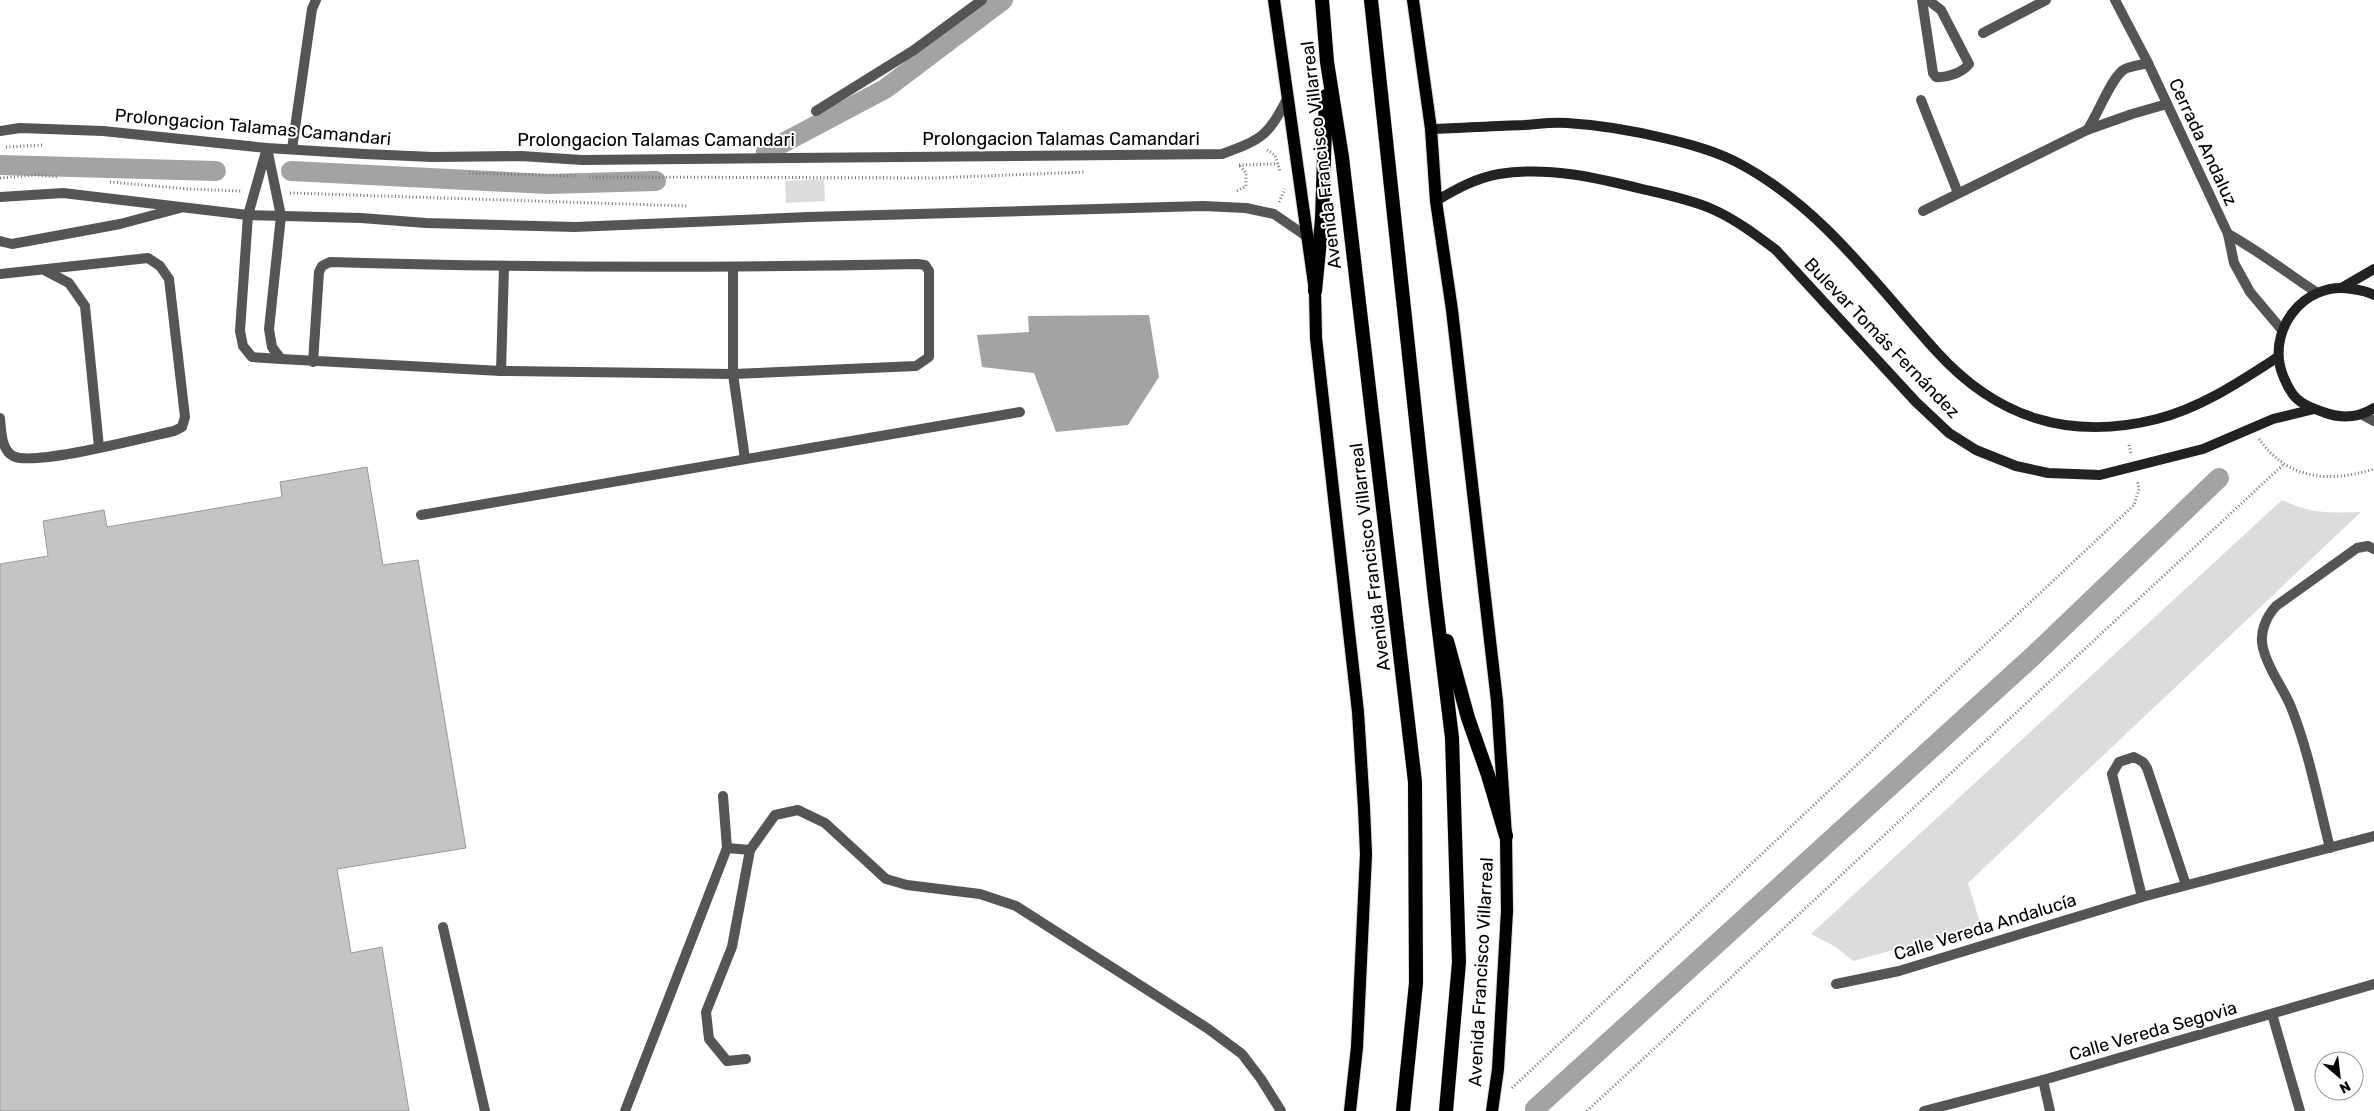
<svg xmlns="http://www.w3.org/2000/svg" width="2374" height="1111" viewBox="0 0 2374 1111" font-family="Rubik,sans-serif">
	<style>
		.green { fill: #dcdcdc }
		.water { fill: #a3a3a3 }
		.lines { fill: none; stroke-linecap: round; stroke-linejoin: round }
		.canal { stroke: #a3a3a3; stroke-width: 20 }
		.building { fill: #c4c4c4; stroke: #999 }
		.primary-casing { stroke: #dbdbdb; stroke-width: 14 }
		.trunk-casing { stroke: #dbdbdb; stroke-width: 15 }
		.path { stroke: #777; stroke-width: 3; stroke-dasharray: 1 2.5; stroke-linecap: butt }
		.service { stroke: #555; stroke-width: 10 }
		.minor { stroke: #555; stroke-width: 10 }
		.secondary { stroke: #222; stroke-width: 10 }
		.primary { stroke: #000; stroke-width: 12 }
		.trunk { stroke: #000; stroke-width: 14 }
		.labels { text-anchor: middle; stroke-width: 4; stroke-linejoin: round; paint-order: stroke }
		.street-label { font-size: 18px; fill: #000; stroke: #fff }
	</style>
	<rect width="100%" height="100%" fill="#fff"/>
	<g class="green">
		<path d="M824 179 825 201 786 203 785 181Z"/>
		<path d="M2282 500C2311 514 2329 513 2361 512L1968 883 1981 926 1853 961 1836 947 1811 934Z"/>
	</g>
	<path class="water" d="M1149 315 1159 377 1128 425 1056 432 1034 373 982 367 977 335 1029 332 1028 316Z"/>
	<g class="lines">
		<g class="canal">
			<path d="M766 152 885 89 1003 0"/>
			<path d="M0 165 216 171"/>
			<path d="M291 171 547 184 656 181"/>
			<path d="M1535 1109 2032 657 2219 478"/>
		</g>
	</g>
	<path class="building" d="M367 467 383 565 418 560 466 848 337 869 351 953 382 947 409 1111H0V564L48 556 43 521 104 510 107 527 282 497 280 482Z"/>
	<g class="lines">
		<g class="primary-casing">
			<g id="primary">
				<path d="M1274 0 1315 291 1316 338 1358 712 1364 808 1366 854 1357 1047 1350 1111"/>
				<path d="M1413 0 1431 129 1436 201 1452 310 1497 701 1506 836 1507 911 1498 1069 1492 1111"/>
			</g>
		</g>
		<g class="trunk-casing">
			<g id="trunk">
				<path d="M1322 0 1327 62 1342 157 1415 782 1416 983 1403 1111"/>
				<path d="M1371 0 1435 598 1452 738 1459 962 1446 1111"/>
				<path d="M1315 291 1322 219 1326 96"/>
				<path d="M1447 641 1468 718 1488 775 1506 836"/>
			</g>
		</g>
		<g class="path">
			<path d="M6 147 43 145"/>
			<path d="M1267 150 1275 155 1280 171"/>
			<path d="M1239 165 1278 164"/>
			<path d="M469 173 576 176"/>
			<path d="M589 177 934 178 1085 172"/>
			<path d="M0 178 35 175 59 177"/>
			<path d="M110 182 189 189 241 191"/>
			<path d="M1237 191 1246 186V173L1239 165"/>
			<path d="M290 193 688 206"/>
			<path d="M1279 202 1285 189"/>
			<path d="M2259 439C2288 480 2329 483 2374 469"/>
			<path d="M2129 445 2131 454"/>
			<path d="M1512 1088 2134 505 2139 489 2137 480"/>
			<path d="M1587 1111 2284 464"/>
		</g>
		<g class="service">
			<path d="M816 111 914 50 982 0"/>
			<path d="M267 148 281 216 269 329 272 347 281 359 252 357 243 346 240 331 248 215Z"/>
			<path d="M292 149 312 9 316 0"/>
			<path d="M0 241 12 244 120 224 180 208"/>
			<path d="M733 268V374L745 459"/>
			<path d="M46 271 69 283 85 306 99 447"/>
			<path d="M0 274 148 258 160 266 169 279 185 417 182 427 174 431C147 437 33 467 13 456 1 450 1 429 0 418"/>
			<path d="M281 359 501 371 733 374 916 366 929 357V271L925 265 917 264C721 268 526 268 330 262L322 266 319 272 313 362"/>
			<path d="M501 371 504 267"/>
			<path d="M421 515 1020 412"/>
			<path d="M727 848 750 850"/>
			<path d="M443 927 485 1111"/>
			<path d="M746 1059 727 1061 709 1039 706 1012 732 947 750 850 775 815 798 810 825 823 886 879 907 885 980 894 1016 906 1207 1028 1242 1054 1261 1079 1281 1111"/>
			<path d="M625 1111 727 848 723 796"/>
		</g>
		<g class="minor">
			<path d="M1922 0 1933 73 1936 77C1946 78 1962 73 1969 64L1941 10 1928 0"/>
			<path d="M2115 0 2148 63 2228 234 2234 263 2250 292 2282 330"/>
			<path d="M1983 33 2046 0"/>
			<path d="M1921 100 1958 193"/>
			<path d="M2087 130 2132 114 2167 104"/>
			<path d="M0 131 20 128 103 131 267 148 364 154 433 157 521 156 582 160 1222 154C1263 139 1268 136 1288 97"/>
			<path d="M0 197 63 193 248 215 361 218 426 223 575 227 808 217 1203 206 1246 208 1274 214 1306 236"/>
			<path d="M1923 211 2087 130C2098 115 2112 75 2125 69 2132 66 2141 65 2148 63"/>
			<path d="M2228 234C2259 251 2287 273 2316 292"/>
			<path d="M2363 415 2374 421"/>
			<path d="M2330 848C2318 801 2309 752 2291 707 2283 687 2268 670 2263 648 2259 633 2266 617 2276 606L2357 548 2368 546 2374 549"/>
			<path d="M2142 897 2112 774 2119 762 2134 757 2143 762 2147 768 2186 885"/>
			<path d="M1836 984 1899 971 2142 897 2374 836"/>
			<path d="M2272 1014 2300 1111"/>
			<path d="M2043 1080 2050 1111"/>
			<path d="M1924 1111 2043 1080 2374 984"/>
		</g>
		<g class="secondary">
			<path d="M1431 129C1462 128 1493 126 1524 125 1538 124 1553 122 1567 123 1602 125 1635 131 1668 139 1693 145 1719 152 1742 165 1823 209 1876 285 1937 352 1998 419 2070 441 2157 419 2201 408 2241 381 2278 357"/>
			<path d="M1436 201C1456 189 1476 178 1499 174 1549 166 1598 178 1646 190 1668 195 1691 200 1712 209 1735 219 1756 235 1776 250L1916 402 1949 433 1976 450 2016 466 2048 473 2100 475 2203 449 2273 419 2314 409"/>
			<path d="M2343 287 2374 269"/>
			<path d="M2374 295C2367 291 2360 290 2352 289 2303 280 2264 333 2284 378 2287 385 2291 393 2296 398 2303 405 2314 409 2323 412 2341 419 2358 418 2374 408"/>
		</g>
		<use href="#primary" class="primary"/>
		<use href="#trunk" class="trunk"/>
	</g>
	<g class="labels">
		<g class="street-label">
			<text transform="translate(253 127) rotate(5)" y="6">Prolongacion Talamas Camandari</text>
			<text x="1061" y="145">Prolongacion Talamas Camandari</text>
			<text x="656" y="146">Prolongacion Talamas Camandari</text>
			<text transform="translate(2203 142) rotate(65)" y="6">Cerrada Andaluz</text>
			<text transform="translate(1321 155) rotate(-97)" y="6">Avenida Francisco Villarreal</text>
			<text transform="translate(1882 338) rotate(46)" y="6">Bulevar Tomás Fernández</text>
			<text transform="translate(1370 557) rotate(-97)" y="6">Avenida Francisco Villarreal</text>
			<text transform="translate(1985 927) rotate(-17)" y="6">Calle Vereda Andalucía</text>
			<text transform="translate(1481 972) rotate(-87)" y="6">Avenida Francisco Villarreal</text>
			<text transform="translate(2153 1031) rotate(-16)" y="6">Calle Vereda Segovia</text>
		</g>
	</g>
	<g transform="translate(2339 1076) rotate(152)"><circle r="24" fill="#ffffff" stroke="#999999"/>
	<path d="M0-4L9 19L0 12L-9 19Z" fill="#000000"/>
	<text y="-8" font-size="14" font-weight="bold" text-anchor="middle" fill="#000000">N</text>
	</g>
</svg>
